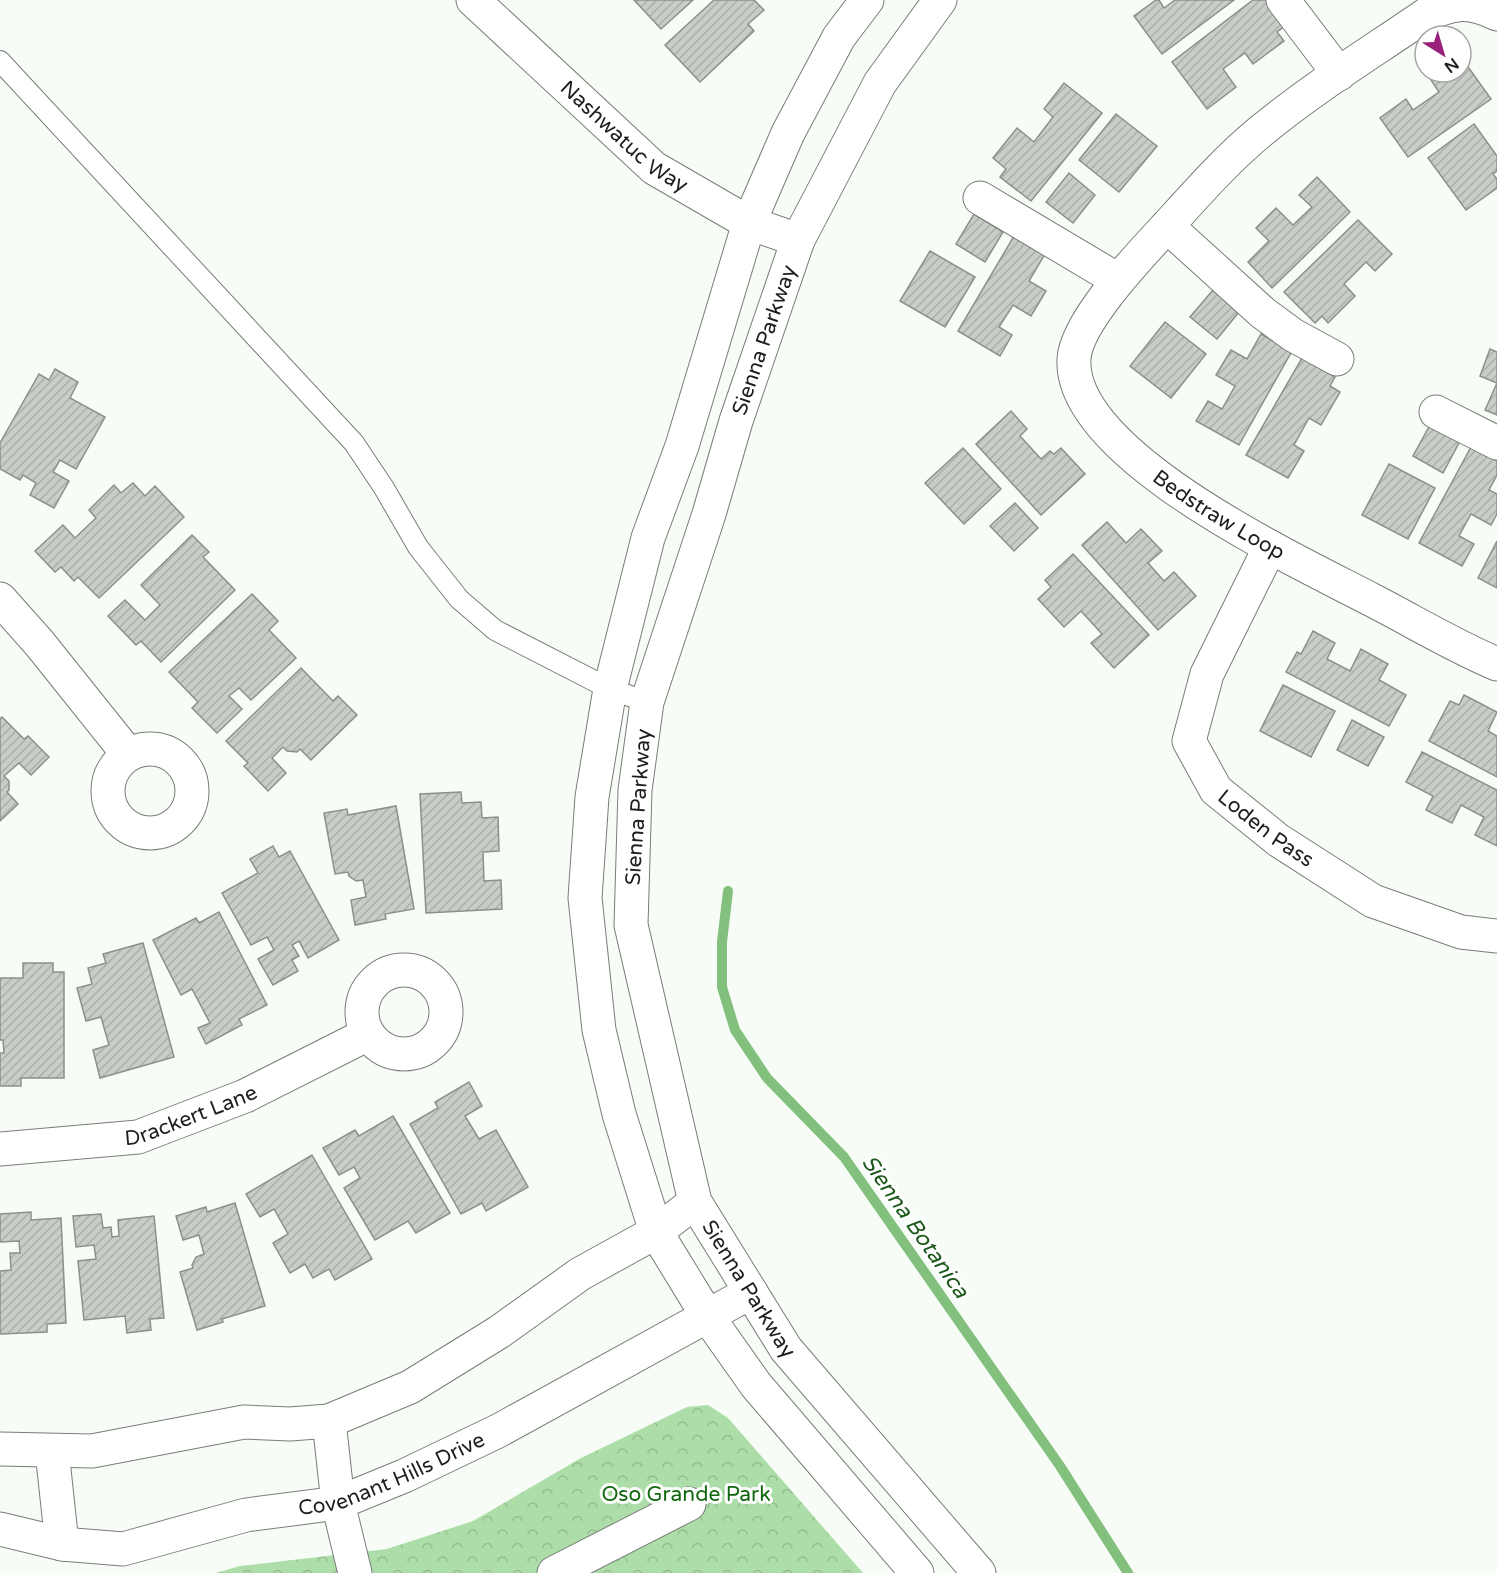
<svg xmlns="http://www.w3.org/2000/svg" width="1497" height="1573" viewBox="0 0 1497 1573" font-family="'Varela Round',sans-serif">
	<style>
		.park { fill: url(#park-crowns) }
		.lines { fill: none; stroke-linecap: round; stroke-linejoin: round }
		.stream { stroke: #83c07e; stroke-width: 10 }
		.building { fill: url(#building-hatch); stroke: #8b908a; stroke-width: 1.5 }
		.lane-casing { stroke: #787d77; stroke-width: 22 }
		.street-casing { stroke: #787d77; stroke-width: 35 }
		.secondary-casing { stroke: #787d77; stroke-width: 35 }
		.lane { stroke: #fff; stroke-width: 20 }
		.street { stroke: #fff; stroke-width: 33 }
		.secondary { stroke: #fff; stroke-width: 33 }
		.labels { text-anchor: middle; stroke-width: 6; stroke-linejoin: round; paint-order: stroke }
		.street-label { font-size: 21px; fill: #1d1f1c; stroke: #fff }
		.park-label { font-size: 21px; fill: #10670e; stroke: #fff }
		.water-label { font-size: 22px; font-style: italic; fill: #1c591a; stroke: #fff }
	</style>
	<defs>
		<pattern id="park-crowns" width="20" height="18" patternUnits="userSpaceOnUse" patternTransform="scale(1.5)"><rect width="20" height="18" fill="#addda8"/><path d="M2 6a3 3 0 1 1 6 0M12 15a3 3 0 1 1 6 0" fill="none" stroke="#94bd90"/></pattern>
		<pattern id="building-hatch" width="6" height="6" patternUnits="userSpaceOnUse" patternTransform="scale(1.5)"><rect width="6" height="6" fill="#c8cdc7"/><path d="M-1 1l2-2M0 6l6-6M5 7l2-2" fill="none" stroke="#abb0aa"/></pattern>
	</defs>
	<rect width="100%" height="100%" fill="#f7fdf6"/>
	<path class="park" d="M708 1405 728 1418 863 1573H216L240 1566 387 1549 473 1521 581 1458 687 1407Z"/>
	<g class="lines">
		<path class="stream" d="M728 891 722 942V987L735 1030 767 1078 844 1157 1060 1466 1128 1573"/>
	</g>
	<g class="building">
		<path d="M634 0H693L661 29Z"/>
		<path d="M714 0H754L764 10 748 24 754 31 700 82 665 45Z"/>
		<path d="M1156 0H1159L1164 8 1175 0H1234L1162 54 1134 16Z"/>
		<path d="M1253 0H1267L1286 25 1277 32 1284 41 1253 64 1245 53 1223 69 1236 87 1207 109 1172 62Z"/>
		<path d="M1461 57 1491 99 1408 157 1380 118 1406 99 1413 110 1439 92 1427 74 1430 72H1461Z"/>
		<path d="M1064 83 1102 113 1031 201 1000 177 1006 169 993 158 1017 128 1034 142 1053 117 1044 109Z"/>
		<path d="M1116 114 1157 146 1119 192 1079 160Z"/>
		<path d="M1474 124 1497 156V171L1493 174 1497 179V188L1466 210 1428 158Z"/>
		<path d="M1069 173 1095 195 1073 223 1046 202Z"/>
		<path d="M1317 177 1350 212 1272 288 1248 262 1269 241 1256 228 1276 208 1293 225 1312 207 1299 195Z"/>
		<path d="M974 214 1003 232 985 262 956 244Z"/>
		<path d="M1358 220 1392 254 1375 271 1366 262 1344 284 1355 296 1328 323 1322 316 1315 323 1284 292Z"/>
		<path d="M1014 236 1045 254 1029 281 1046 291 1031 316 1013 305 999 327 1012 335 1000 356 958 331Z"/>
		<path d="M930 251 975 277 945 327 900 301Z"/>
		<path d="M1213 290 1239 312 1217 339 1190 317Z"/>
		<path d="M1165 322 1206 354 1171 398 1130 366Z"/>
		<path d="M1261 334 1292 351 1239 445 1196 421 1208 401 1222 409 1235 386 1216 375 1231 350 1247 359Z"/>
		<path d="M1490 349 1497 352V415L1485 410 1497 383 1480 376Z"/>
		<path d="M1302 358 1335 377 1330 386 1340 392 1321 425 1309 418 1294 445 1304 451 1288 478 1246 455Z"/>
		<path d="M55 369 78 382 70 398 105 417 76 469 60 460 53 472 69 481 54 508 30 495 36 483 23 475 20 480 0 469V443L39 374 49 380Z"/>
		<path d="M1011 411 1027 429 1020 436 1041 459 1050 451 1054 454 1061 448 1085 474 1041 515 976 444Z"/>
		<path d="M1430 425 1460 441 1443 473 1413 456Z"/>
		<path d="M1471 447 1497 461V475L1489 490 1497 494V514L1491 525 1471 514 1459 536 1474 544 1462 566 1419 543Z"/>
		<path d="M963 448 1001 489 964 524 925 483Z"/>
		<path d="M1389 464 1435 488 1408 539 1362 515Z"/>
		<path d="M133 483 145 496 155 486 184 517 99 598 78 577 74 581 61 567 55 572 35 551 63 525 75 538 96 518 89 510 114 485 121 493Z"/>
		<path d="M1015 503 1038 528 1014 551 990 526Z"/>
		<path d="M1107 522 1126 543 1141 529 1162 551 1148 563 1164 581 1174 572 1196 596 1158 630 1082 545Z"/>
		<path d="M192 535 209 552 203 557 235 590 161 662 141 641 136 645 108 616 125 600 145 620 160 605 141 585Z"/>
		<path d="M1497 541V588L1478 578Z"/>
		<path d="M1073 554 1149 635 1114 668 1091 643 1102 634 1081 611 1064 627 1038 599 1051 587 1045 580Z"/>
		<path d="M252 594 278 621 269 630 296 658 251 700 239 688 229 696 242 709 217 733 192 708 198 702 169 672Z"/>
		<path d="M1313 631 1335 643 1327 659 1350 671 1361 649 1388 664 1379 680 1406 695 1389 726 1286 672 1297 652 1301 654Z"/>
		<path d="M301 668 333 701 338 696 357 715 311 760 300 749 297 752 287 751 283 747 272 758 286 773 268 791 244 766 248 763 226 741Z"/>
		<path d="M1283 685 1335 711 1311 757 1260 731Z"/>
		<path d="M1464 695 1497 712 1488 731 1497 736V777L1429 741 1450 701 1459 705Z"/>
		<path d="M2 717 24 739 28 736 49 757 31 775 19 763 4 776 9 781V790L7 792 18 804 0 821V719Z"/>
		<path d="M1352 720 1384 737 1368 766 1337 750Z"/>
		<path d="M1422 752 1497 790V846L1475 835 1484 817 1461 805 1452 823 1426 810 1433 796 1406 782Z"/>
		<path d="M461 792 462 803 481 802 482 818 498 817 499 851 483 852 484 881 501 880 502 909 426 913 420 794Z"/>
		<path d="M396 806 414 909 385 914 386 919 355 925 351 900 366 897 363 880 356 881 349 876 348 872 335 874 324 813 347 809 348 815Z"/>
		<path d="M273 846 279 857 290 851 339 940 308 958 299 941 292 945 299 956 292 960 298 971 273 985 258 959 274 950 267 937 251 945 222 893 258 873 250 859Z"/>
		<path d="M219 912 267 1005 239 1019 242 1025 206 1044 198 1028 210 1023 192 989 181 995 153 940 196 918 199 923Z"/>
		<path d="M143 943 174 1057 100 1078 93 1050 109 1045 101 1017 86 1021 77 988 92 984 88 968 106 963 103 954Z"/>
		<path d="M23 963H53V972H64V1078H21V1086H0V1053H4L3 1040H0V978H23Z"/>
		<path d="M469 1082 482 1106 465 1116 479 1139 496 1130 528 1187 486 1211 482 1203 461 1214 410 1124 438 1108 435 1102Z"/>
		<path d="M393 1116 450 1213 416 1233 408 1221 375 1240 344 1188 360 1178 354 1167 339 1175 323 1148 355 1130 359 1136Z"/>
		<path d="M312 1155 372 1259 335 1280 329 1269 313 1278 305 1264 290 1273 273 1243 288 1234 274 1209 260 1217 246 1194Z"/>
		<path d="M235 1203 265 1306 222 1319 223 1322 197 1330 180 1272 193 1268 192 1265 196 1257 204 1254 199 1235 183 1240 176 1216 206 1207 207 1212Z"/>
		<path d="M31 1212V1220L61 1218 66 1323 47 1324V1332L0 1334V1271L11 1270 10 1253H20L19 1241 0 1242V1214Z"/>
		<path d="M101 1214 103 1228 111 1227 112 1237 119 1236 118 1220 154 1216 164 1318 150 1319 151 1330 127 1333 125 1316 84 1320 78 1261 96 1259 94 1245 76 1247 73 1216Z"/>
	</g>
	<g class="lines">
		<g class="lane-casing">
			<path id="lane" d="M0 61 354 443 384 488 418 547 459 599 495 630 610 689 647 702"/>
		</g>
		<g class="street-casing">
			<g id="street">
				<path id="s1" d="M473 0 654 168 749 223 798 240"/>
				<path d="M1283 0 1339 74"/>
				<path id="s2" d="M1497 14C1468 0 1456 3 1427 14 1372 52 1313 88 1261 131 1227 159 1198 192 1169 224 1143 252 1076 321 1074 359 1068 455 1298 561 1372 600 1413 621 1454 646 1497 664"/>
				<path d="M980 198 1118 280"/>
				<path d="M1167 226 1263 313 1293 335 1337 359"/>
				<path d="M1436 412 1497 443"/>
				<path id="s3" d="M1270 547 1207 674 1189 741 1216 790 1278 840 1373 901 1461 932 1497 936"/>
				<path d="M0 599 40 644 128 754"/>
				<circle cx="150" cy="791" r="42"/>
				<circle cx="404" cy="1012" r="42"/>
				<path id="s4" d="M0 1149 138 1137 245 1096 368 1034"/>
				<path d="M329 1421 338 1503 355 1573"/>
				<path d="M554 1573 689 1504"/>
			</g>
		</g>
		<g class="secondary-casing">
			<g id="secondary">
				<path d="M867 0 839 37 788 133 749 223 682 446 648 538 610 689 592 797 585 898 599 1030 619 1114 656 1232 708 1317 756 1385 917 1573"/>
				<path id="s5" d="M940 0 880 83 798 240 736 421 709 514 647 702 635 790 631 925 695 1202 786 1349 979 1573"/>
				<path d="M0 1449 92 1451 244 1422 290 1424 329 1421 410 1387 499 1332 580 1274 656 1232 695 1202"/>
				<path d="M52 1451 62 1544"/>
				<path id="s6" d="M0 1529 62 1544 123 1549 246 1515 338 1503 404 1476 498 1431 751 1292"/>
			</g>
		</g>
		<use href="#lane" class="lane"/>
		<use href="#street" class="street"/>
		<use href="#secondary" class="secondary"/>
	</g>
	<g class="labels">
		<g class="street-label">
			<text dy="7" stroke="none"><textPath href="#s1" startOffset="204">Nashwatuc Way</textPath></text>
			<text transform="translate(764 340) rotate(-71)" y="7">Sienna Parkway</text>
			<text dy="7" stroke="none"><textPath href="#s2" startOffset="796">Bedstraw Loop</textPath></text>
			<text transform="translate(638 807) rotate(-86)" y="7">Sienna Parkway</text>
			<text dy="7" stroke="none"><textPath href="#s3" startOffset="330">Loden Pass</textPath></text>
			<text dy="7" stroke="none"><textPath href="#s4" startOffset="195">Drackert Lane</textPath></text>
			<text dy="7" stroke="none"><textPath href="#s5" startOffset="1376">Sienna Parkway</textPath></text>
			<text dy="7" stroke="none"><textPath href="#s6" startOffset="405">Covenant Hills Drive</textPath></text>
		</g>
		<g class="park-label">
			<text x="686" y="1501">Oso Grande Park</text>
		</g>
		<g class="water-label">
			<text transform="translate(916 1226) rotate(55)" y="8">Sienna Botanica</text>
		</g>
	</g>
	<g transform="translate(1443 54) rotate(143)"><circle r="28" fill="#ffffff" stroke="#a5a5a4" stroke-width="1.5"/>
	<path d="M0-4.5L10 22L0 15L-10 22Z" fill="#99217a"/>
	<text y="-9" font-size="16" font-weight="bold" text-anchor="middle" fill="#1d1f1c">N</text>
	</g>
</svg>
